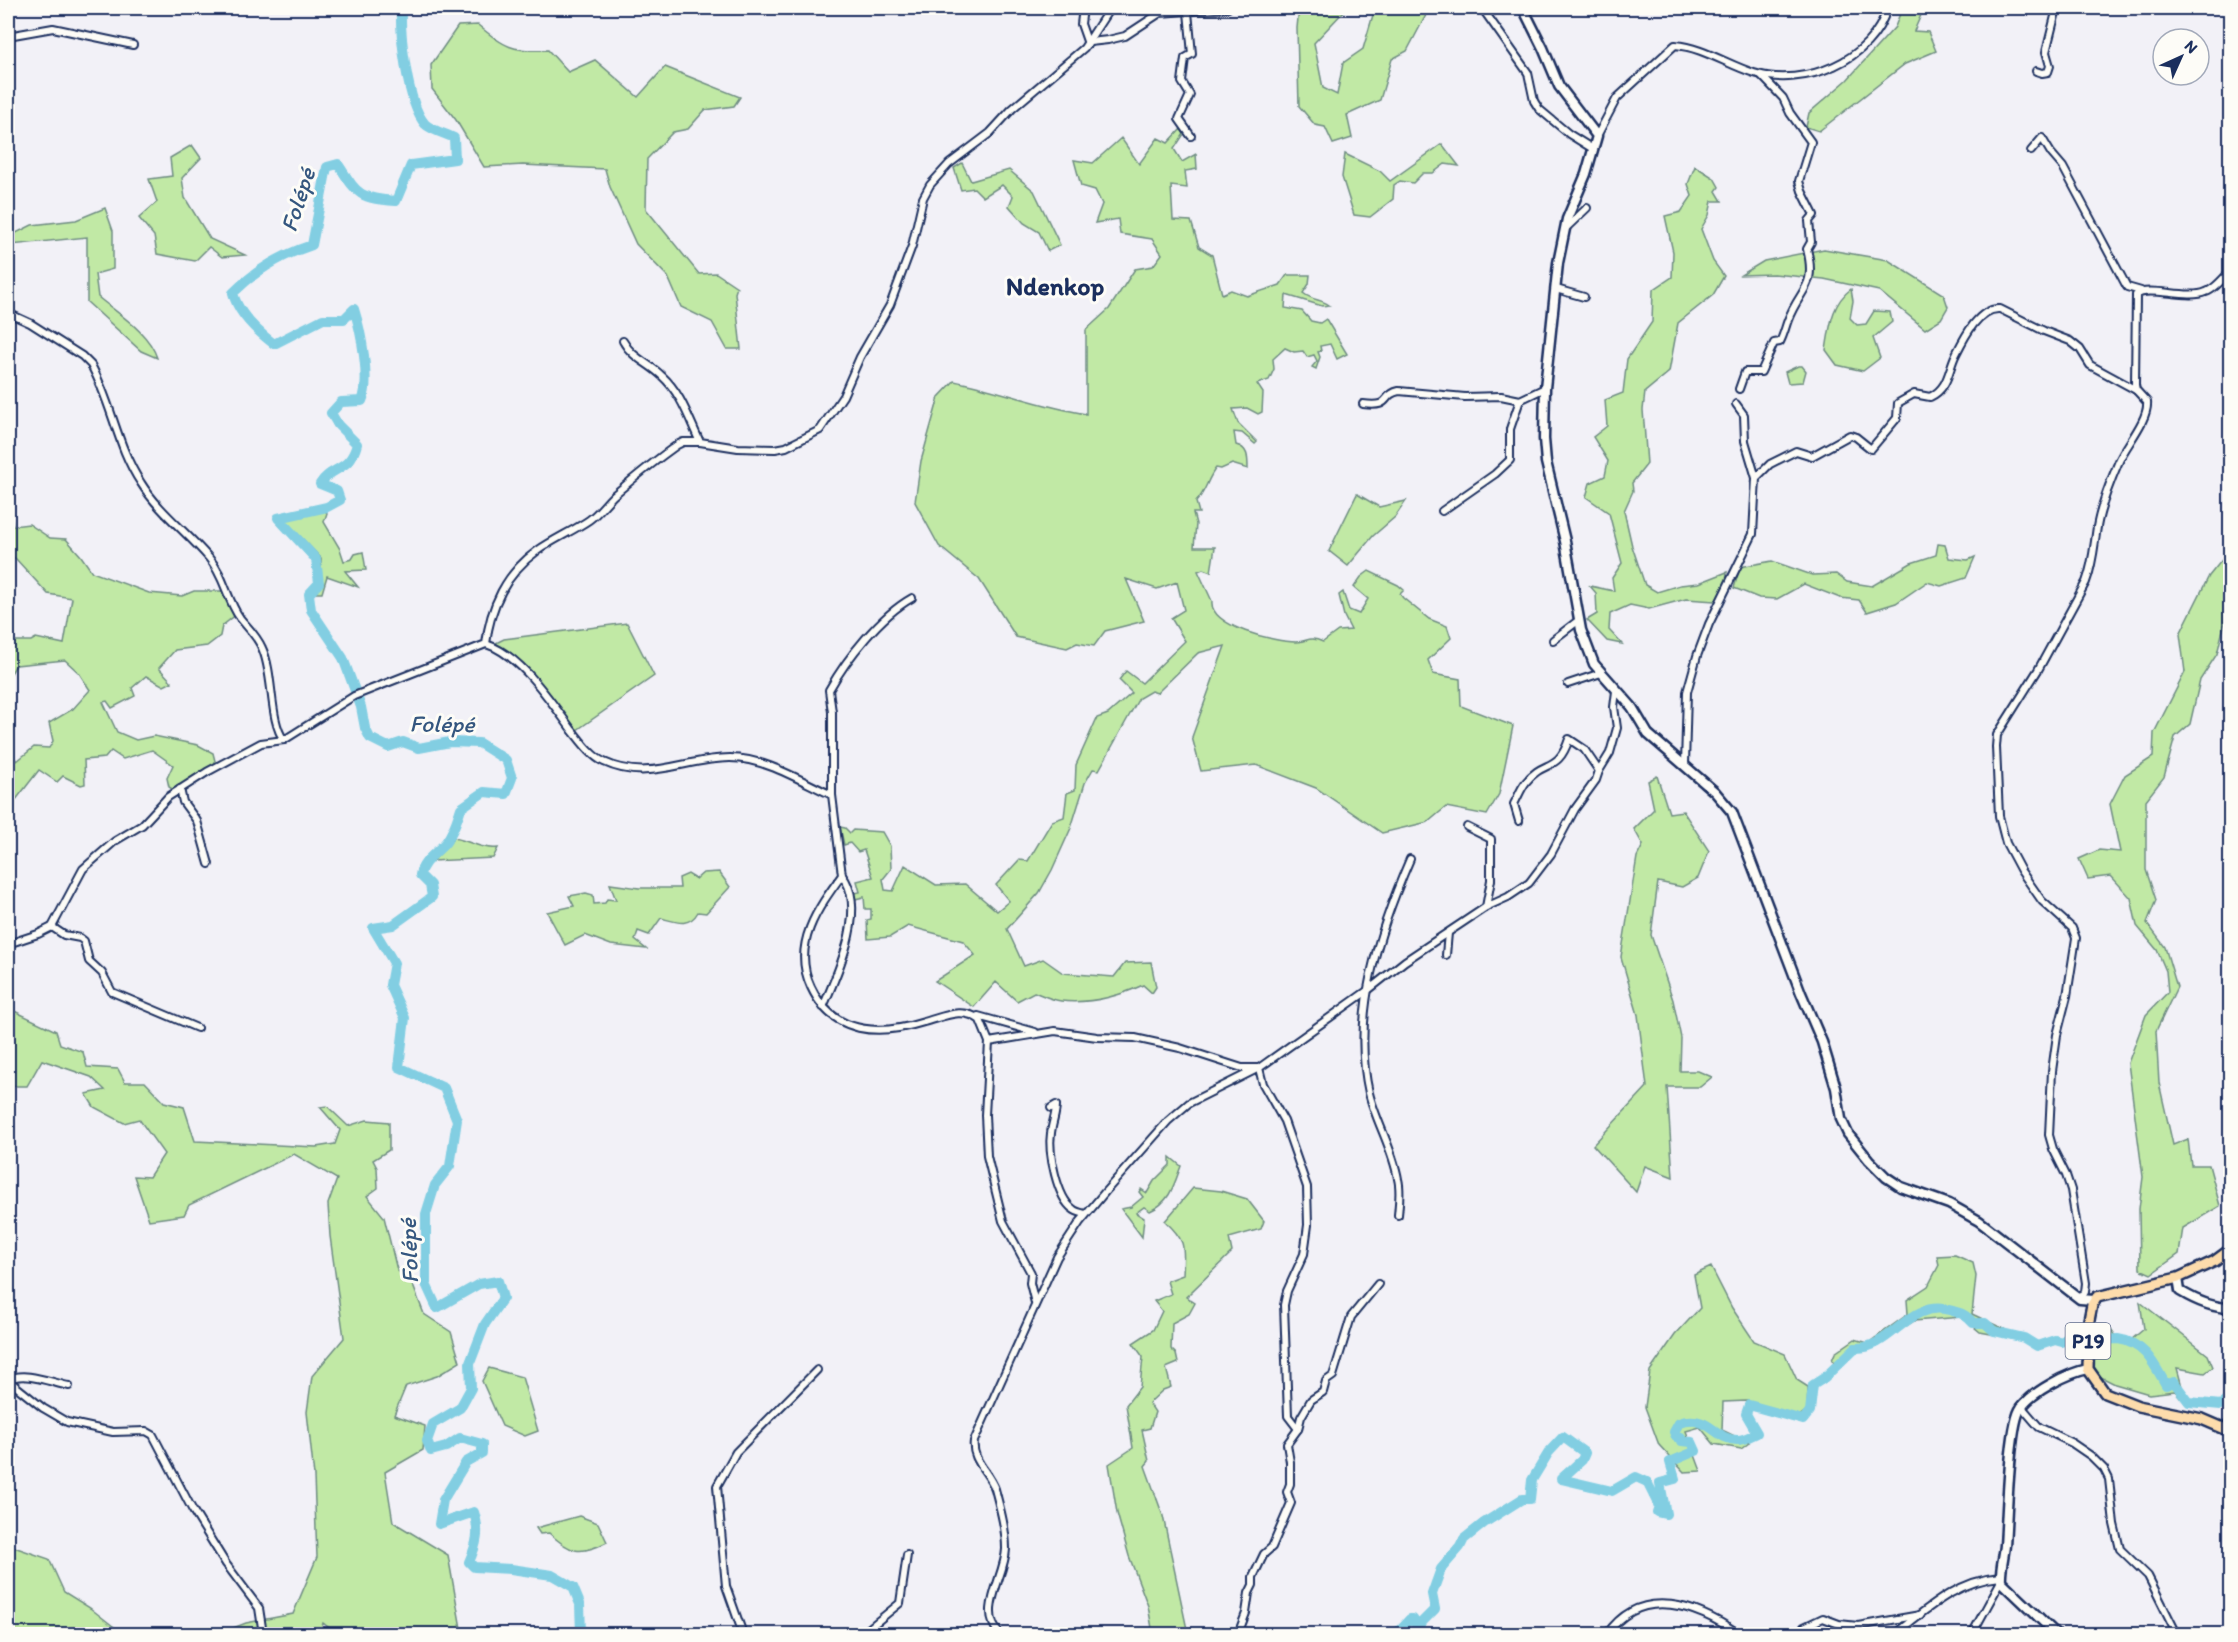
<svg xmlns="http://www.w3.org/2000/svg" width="2238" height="1642" viewBox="0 0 2238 1642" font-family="Itim,sans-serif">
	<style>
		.green { fill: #c1e9a5; stroke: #6e8c82; stroke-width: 1.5 }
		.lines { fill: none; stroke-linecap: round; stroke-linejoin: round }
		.river { stroke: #82cee2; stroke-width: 10 }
		.street-casing { stroke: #1b2f5e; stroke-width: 10 }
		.secondary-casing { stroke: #1b2f5e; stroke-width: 13 }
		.primary-casing { stroke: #1b2f5e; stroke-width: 14 }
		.street { stroke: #fdfcf7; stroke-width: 6 }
		.secondary { stroke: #fdfcf7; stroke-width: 8 }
		.primary { stroke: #fddcac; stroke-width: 9 }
		.labels { text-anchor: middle; stroke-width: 6; stroke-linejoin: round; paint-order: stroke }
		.shield { fill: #fdfcf7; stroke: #5f6c8c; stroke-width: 1.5 }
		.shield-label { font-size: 21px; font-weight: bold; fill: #1b2f5e }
		.water-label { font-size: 24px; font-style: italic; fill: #35577f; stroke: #fdfcf7 }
		.quarter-label { font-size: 26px; font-weight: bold; fill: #1b2f5e; stroke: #fdfcf7 }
	</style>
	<rect width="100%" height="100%" fill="#f2f1f7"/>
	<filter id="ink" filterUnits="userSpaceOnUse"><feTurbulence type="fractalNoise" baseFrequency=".0167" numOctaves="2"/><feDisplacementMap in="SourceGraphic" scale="12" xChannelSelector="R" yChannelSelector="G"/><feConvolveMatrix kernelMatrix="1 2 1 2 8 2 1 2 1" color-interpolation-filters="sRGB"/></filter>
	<g filter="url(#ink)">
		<g class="green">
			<path d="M1299 8H1347L1314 43 1323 88 1337 95 1343 63 1363 49 1375 8H1417V10L1426 15 1407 51 1392 59 1380 100 1347 115 1352 138 1333 144 1325 127 1315 125 1299 106 1297 28Z"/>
			<path d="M1902 8H1924L1914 31 1928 32 1936 51 1905 64 1819 131 1806 127 1809 113 1847 80 1895 27Z"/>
			<path d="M478 25C504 47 513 52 548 50L568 72 595 60 638 97 665 67 740 97 734 106 705 110 688 129 673 132 647 159 646 209 699 274 716 273 737 287 735 293 741 349H727L712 322 681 307 668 277 636 244 610 187 605 169 523 165 484 167 456 120 432 89 431 65 458 26Z"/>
			<path d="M1181 129 1184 134 1174 149 1182 162 1196 154 1197 169 1185 171 1187 188 1171 186 1173 220 1191 221 1199 247 1212 255 1222 294 1231 290 1247 296 1280 285 1287 275H1310L1309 284 1303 293C1313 301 1321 299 1329 305L1322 306 1286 295 1285 308 1302 311 1311 321 1320 323 1326 319 1347 354 1337 359 1330 344 1320 346 1321 351 1318 352 1320 357 1316 369 1312 367 1317 361 1314 355 1307 357 1303 351 1294 352 1285 348 1273 359 1274 369 1269 380 1257 384 1263 393 1262 412 1258 414 1247 408 1233 409 1238 423 1257 442 1255 444 1242 433 1234 432 1236 445C1248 448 1248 457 1248 469L1232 464 1221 469 1216 468C1207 479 1206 492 1196 502L1199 513H1193L1196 524 1194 547H1215L1211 572 1203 569 1198 571 1212 601C1209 627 1276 642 1296 642 1309 641 1309 636 1323 642L1338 631 1351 630 1344 616 1339 595 1343 592 1349 610 1359 614 1368 599 1354 587 1361 577 1369 571 1398 585 1404 590 1400 594 1403 598 1429 619 1447 626 1451 638 1428 660 1433 674 1460 679 1461 706 1513 726 1499 794 1487 815 1446 807 1428 822 1382 833 1316 788 1256 765 1201 771 1192 737 1225 646 1198 653 1157 693 1151 691 1139 698 1099 770 1093 769 1085 783 1071 828 1052 870 1039 893 1007 929 1024 966 1043 959 1063 973 1114 977 1125 963 1151 962 1156 987 1152 993 1143 985C1117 997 1090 1004 1061 1001 1052 1000 1042 995 1034 992L1017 1001 996 982 974 1007 935 981 975 955 963 941 908 926 890 937 868 939 867 920 871 919V909H865L864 897 855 899 854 893 860 892 857 881 873 877 864 850 858 852 850 843 844 845 840 827 845 828 850 833 853 830 882 832 890 846 891 869 883 879 885 890 893 891 905 865 936 885 965 884 997 911 1009 901 996 885 1019 860 1028 861 1052 821 1064 817 1067 793 1075 790 1076 765 1097 718 1108 714 1132 693 1119 680 1126 671 1142 683 1185 641 1171 618 1184 610 1177 582 1157 589 1126 579 1144 621 1105 631 1094 646 1077 643 1067 648 1016 637 979 579 939 546 915 502 921 461 939 397 954 381C999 390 1041 407 1086 414V330L1109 309 1135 269 1153 266 1162 254 1152 239 1120 234 1118 219 1095 223 1102 204 1095 190 1081 186 1074 160 1093 163 1121 138 1139 164 1158 138 1168 143Z"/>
			<path d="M1442 144 1459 166 1445 164 1433 173H1423L1413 183 1400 181 1394 185 1393 199 1370 217 1354 215 1342 177 1345 154 1380 171 1390 181Z"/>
			<path d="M192 145 201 158 182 178 185 198 210 239 245 255 222 257 209 247 195 261 157 254 154 236 139 218 157 202 149 179 172 176 170 158Z"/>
			<path d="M962 163 971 181 1009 170 1034 191 1060 245 1048 251 1039 232 1024 223 1009 206 1013 196 1002 185 983 197 974 188 961 190 954 168Z"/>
			<path d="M1695 166 1714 178 1719 187 1716 191 1722 201H1712L1709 215 1701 229 1713 261 1724 276 1713 295 1678 323 1669 372 1645 392 1643 410 1647 464 1632 483 1633 491 1624 511 1632 546 1645 585 1657 592 1680 585 1699 583 1727 572 1725 590 1715 601 1686 599 1649 609 1630 605 1610 614 1609 630 1622 644 1607 641 1587 620 1597 614 1596 593 1590 586 1614 591 1612 578 1622 563 1609 513 1586 497 1590 483 1605 476 1608 461 1593 437 1607 426 1605 400 1623 393 1627 359 1652 322 1653 290 1672 277 1673 252 1665 216 1681 212 1692 196 1688 184Z"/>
			<path d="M105 208 113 231V269L95 274 98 297C118 314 149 332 157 358L141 351 87 302V237L11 245 8 237 32 225 76 220Z"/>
			<path d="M1824 249 1888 260 1944 295 1948 307 1941 319 1925 329 1879 291 1824 279 1774 274 1741 275 1764 261Z"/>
			<path d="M1851 289 1853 301 1850 318 1857 325 1866 324 1874 311 1890 312 1892 322 1873 338 1880 358 1863 371 1837 365 1826 350C1830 327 1831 304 1851 289Z"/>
			<path d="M1798 366H1802L1806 371 1803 382 1788 383 1785 372Z"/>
			<path d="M1357 494 1379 507 1406 501 1395 517 1373 536 1348 566 1329 551Z"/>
			<path d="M322 507 327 513 324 522 340 549 344 561 352 559 355 554 363 552 366 570 345 571 358 587 327 576 322 593H314L321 575V558L296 532 283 526V521L289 516 306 515Z"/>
			<path d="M8 508 10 511 13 526 29 524 50 538 66 539 81 556 92 572 149 593 182 596 194 591H227L237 614 222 626 220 636 207 646 175 650 159 668 172 682 164 686 146 676 132 688 135 696 112 708 107 701 103 702 117 732 136 740 154 736 198 745 213 753 216 765 201 774 180 794 169 787 167 778 173 765 152 750 123 759 111 751 105 758 84 760 85 784 81 785 63 776 57 782 39 770 8 810V757L11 754 17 761 34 747 49 748 53 741 49 723 73 709 90 690 79 673 65 660 16 665 8 678V641H31L36 638 64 644 72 598 48 594 16 559 8 553Z"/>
			<path d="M1938 544 1945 545 1949 558 1968 560 1975 557 1966 578 1941 586 1927 582 1896 603 1867 612 1859 600 1840 598 1804 584 1777 599 1759 598 1734 588 1740 567 1772 561 1812 575 1836 574 1847 582 1872 586 1911 563 1936 555Z"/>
			<path d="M2226 555H2230V601L2217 654 2200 680 2190 724 2175 737 2164 777 2146 800V870L2156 900 2147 923 2165 947 2177 987 2156 1031 2159 1083 2173 1145 2188 1139 2191 1165H2209L2220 1206 2183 1228 2179 1254 2151 1274 2140 1269 2139 1209 2143 1177 2128 1063 2146 1015 2168 992 2166 971 2157 950 2137 926 2131 898 2111 876 2088 879 2079 859 2099 850 2120 852 2110 804 2125 775 2153 757 2154 733 2185 672 2180 634 2209 576Z"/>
			<path d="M627 623 654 676 577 730 548 693 496 643 504 639Z"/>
			<path d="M1657 776 1669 813 1683 811 1709 851 1698 878 1682 887 1658 882 1651 935 1673 1000 1681 1038 1680 1071H1698L1712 1077 1700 1087H1667L1673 1177 1645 1166 1636 1192 1593 1145 1647 1087 1638 1015 1621 957 1637 857 1643 845 1634 829 1654 809 1648 781Z"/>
			<path d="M454 838C469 841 484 850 498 848L493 858 433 861Z"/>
			<path d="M719 872 730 887 706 913 698 912C689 928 676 922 661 918L649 935 638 931 635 940 646 949 611 945 585 935 565 945 547 912 574 906 569 896 586 893 593 895 594 904 605 903 607 899 616 900 610 884 639 888H680L679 878 688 874 696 879 703 873Z"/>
			<path d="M8 1008 56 1031 60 1044 83 1052 87 1067 118 1069 125 1082H145L164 1102 184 1107 195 1141 316 1147 335 1144 340 1130 320 1107 327 1106 348 1126 367 1120 389 1122V1150L373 1160 377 1168 378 1188 367 1196 384 1217 397 1270 412 1283 424 1314 451 1332 460 1362 437 1376 406 1386 394 1415 425 1426 423 1450 385 1472 393 1522 448 1555 462 1634H337L323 1623 320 1634H218L246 1623 293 1614 317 1557 314 1476 307 1412 312 1376 344 1338 330 1236 328 1204 337 1179 294 1154 189 1205 184 1215 149 1220 134 1176 149 1177 164 1154 139 1119 124 1123 94 1107 86 1094 105 1090 91 1077 42 1060 27 1086H14L8 1080Z"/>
			<path d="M1170 1157 1181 1166C1174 1185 1170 1202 1150 1211L1144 1207 1136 1213 1144 1218 1142 1237 1121 1209 1131 1207 1143 1197 1139 1192 1141 1189 1147 1193 1154 1181 1170 1165Z"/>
			<path d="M1193 1188 1221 1191 1247 1199 1264 1221 1261 1229 1229 1238 1232 1252 1186 1297 1195 1303 1189 1314 1172 1323 1171 1349 1176 1354 1178 1363 1166 1368 1171 1387 1163 1390 1149 1403 1155 1412 1150 1428 1142 1430 1149 1461 1145 1466 1163 1516 1188 1634H1153L1148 1606 1129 1556 1117 1513 1109 1464 1133 1448 1126 1405 1140 1387 1143 1357 1133 1343 1153 1330 1162 1311 1154 1301 1171 1294 1167 1281 1183 1275C1184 1246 1187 1242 1165 1221Z"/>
			<path d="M1955 1255 1973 1263 1976 1276 1972 1314 2004 1329 1996 1335 1980 1332 1962 1317 1914 1321 1890 1336 1864 1347 1855 1344 1847 1352 1850 1358 1840 1365 1832 1360 1835 1353 1855 1339 1868 1343 1908 1314 1907 1300 1928 1286 1939 1265 1937 1256Z"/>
			<path d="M1711 1267 1732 1308 1754 1341 1785 1354 1797 1380 1808 1387 1807 1410 1799 1416 1747 1401 1723 1402 1722 1430 1749 1443 1741 1449 1714 1444 1700 1427 1686 1431 1701 1471 1684 1472 1659 1445 1645 1407 1650 1371 1675 1335 1700 1308 1694 1275Z"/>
			<path d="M2140 1302 2208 1355 2213 1367 2205 1373 2177 1368 2184 1394 2202 1407 2187 1405 2175 1391 2149 1394 2115 1384 2099 1376 2092 1367 2090 1331 2111 1329 2119 1340 2132 1339 2144 1329Z"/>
			<path d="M489 1368 522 1377 538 1431 525 1436 502 1426 482 1381Z"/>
			<path d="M579 1516 598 1523 607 1542C580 1556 571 1553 549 1533L540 1534 536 1528Z"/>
			<path d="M8 1545 49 1559 64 1592 90 1608 123 1634H8Z"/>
		</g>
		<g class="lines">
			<g class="river">
				<path d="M401 8C400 35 407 103 425 124 431 130 446 134 454 138L455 159 411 165 396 201C358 198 358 195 338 164L327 167 312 245C281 255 256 270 233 293 238 313 258 332 274 344L323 319H344L354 309C361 331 371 381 362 401L341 402 331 413 338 425 357 444C350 472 331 466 320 484L337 491 340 500 327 507 278 518 316 559 319 583 309 594 311 610 343 658 361 707 365 728 370 738 388 747 403 742 419 748 450 742 479 743 506 760 512 778 506 794 484 792 461 808C457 820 454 831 446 842 437 853 422 861 420 875L430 885 432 897 393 925 373 928 394 963 390 985 405 1018 399 1067 444 1088 457 1120 450 1166 435 1185 426 1214V1284L437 1308 479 1284 498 1281 503 1298 485 1324 470 1363 471 1388 460 1408 433 1424 427 1441 431 1451 446 1447 460 1438 482 1444V1453L466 1462 443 1500 439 1524 474 1512C480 1531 477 1544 469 1562L474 1567 511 1569 552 1575 573 1587 580 1604 581 1634"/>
				<path d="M420 8 426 10 441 11 443 8"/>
				<path d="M1396 1634 1410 1619H1413L1416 1625H1419L1435 1609 1432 1594 1441 1569 1460 1547 1464 1539 1484 1523 1522 1499H1530L1532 1480 1549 1452 1563 1437 1585 1453 1582 1460 1561 1479 1612 1491 1636 1477 1647 1482 1659 1506 1657 1512 1666 1514 1660 1483 1675 1479 1670 1462 1696 1451 1692 1442 1682 1441 1681 1437H1676L1674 1432 1679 1423C1710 1413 1715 1441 1738 1440 1744 1440 1752 1435 1757 1433L1746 1414 1749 1405 1803 1420 1810 1411 1813 1385 1824 1378 1855 1348C1891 1350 1909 1299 1949 1310 1960 1313 1966 1314 1973 1323H1985L1994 1331 2024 1338 2037 1346 2055 1340 2062 1342C2079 1327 2080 1336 2099 1340 2106 1341 2112 1339 2118 1339 2145 1343 2154 1364 2166 1385L2174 1382 2189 1402 2221 1405 2230 1398"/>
			</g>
			<g class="street-casing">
				<g id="street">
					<path d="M1083 8 1081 24 1088 44"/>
					<path d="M1482 8 1528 73 1534 101 1539 109 1569 134 1593 149"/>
					<path d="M1188 12 1192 54 1185 58 1182 82 1190 95 1179 119 1191 136"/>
					<path d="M8 36 53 28 133 45"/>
					<path d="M1090 42 1108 40 1125 36 1160 13 1228 8"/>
					<path d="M2036 71 2042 73 2048 72 2050 66 2046 52 2057 8"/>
					<path d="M1597 136 1617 98 1675 45C1702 47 1728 65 1754 73 1804 88 1873 61 1887 8"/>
					<path d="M2031 151 2042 138 2051 153 2063 167 2127 287 2141 291"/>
					<path d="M1566 228 1587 208"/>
					<path d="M1556 289 1584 297"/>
					<path d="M8 313 30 323 82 356 91 365C112 403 117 447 141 483 159 512 187 532 209 558 224 575 227 600 240 618 248 628 257 636 262 648 274 673 269 721 284 740"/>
					<path d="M623 341C632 358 649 363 662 376 681 393 689 419 700 442"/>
					<path d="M1739 389 1745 372H1761L1774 343 1780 342C1784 334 1785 328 1788 320 1800 288 1817 288 1807 249L1811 242 1809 221 1814 215 1802 191 1799 181 1811 142 1790 113 1783 98 1761 75"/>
					<path d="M1363 404C1393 408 1380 395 1399 391L1465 397 1501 396 1520 400 1545 388"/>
					<path d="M1736 404 1744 415 1745 441 1756 478"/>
					<path d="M1442 511 1495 474 1510 460V429L1520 400"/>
					<path d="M1553 640 1579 620"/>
					<path d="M486 644C521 655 551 702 572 730 581 741 591 756 604 762 649 783 685 758 730 758 765 758 801 781 832 795L842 875C818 908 791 945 811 987 833 1035 879 1036 924 1022 943 1017 963 1006 980 1020L989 1042 1055 1031 1097 1037 1135 1038 1180 1048 1242 1068H1259"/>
					<path d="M1568 684 1601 673"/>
					<path d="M1685 765 1687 692 1697 656 1709 624 1753 534 1756 478 1770 464 1796 451 1812 456 1850 435 1856 437 1871 449 1897 418 1898 403 1914 394 1930 397C1949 388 1948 370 1956 354 1964 338 1979 307 2000 309L2044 331 2070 341 2080 349 2090 365 2136 390"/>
					<path d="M180 789 183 802 197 821 209 864"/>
					<path d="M832 795V712L829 690C847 658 880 616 912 598"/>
					<path d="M1519 821 1514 804C1518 797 1521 788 1526 782 1544 759 1558 773 1569 739L1584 749 1599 771"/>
					<path d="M1467 827 1491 839V880L1486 907"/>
					<path d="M52 927 64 935 80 938 84 941 89 961 102 973 112 992 197 1028"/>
					<path d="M8 944 38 934 52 927 83 869 115 841 142 825 168 797 207 772 261 743 284 740 354 696 486 644C490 607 506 573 537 551 554 539 573 531 589 520 599 513 606 502 615 494 635 477 656 460 677 445L683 442H700L738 448 775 449 786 447 820 430 843 396 860 357 890 305 912 246 923 198 930 185 949 164 990 133 1012 109 1084 48 1110 8"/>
					<path d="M1446 955 1448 933"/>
					<path d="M823 1007C838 972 868 909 842 875"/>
					<path d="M978 1016 1035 1032"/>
					<path d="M989 1042 985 1115 987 1156 1003 1221 1031 1273 1030 1283 1035 1303"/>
					<path d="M1259 1068 1263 1084 1284 1121 1307 1187 1308 1225 1304 1254 1287 1291 1284 1305 1288 1416 1298 1429"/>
					<path d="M1051 1108 1056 1105C1056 1115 1052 1123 1051 1133 1048 1152 1057 1198 1073 1209 1076 1212 1082 1213 1086 1214"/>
					<path d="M1398 1215C1399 1204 1401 1190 1398 1179 1393 1149 1376 1122 1369 1093 1351 1013 1379 931 1410 859"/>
					<path d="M2080 1299 2085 1292 2086 1283 2071 1190 2066 1175 2053 1149 2049 1135 2052 1071 2057 1035 2067 996 2076 938 2072 928 2042 901 2021 871 2006 843 1999 816 1996 747 1997 735 2038 670 2086 582C2093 564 2094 546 2097 527 2101 504 2110 482 2119 461 2126 445 2149 419 2147 402L2136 390 2135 385 2136 295C2148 285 2188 300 2206 292 2215 289 2224 278 2230 271"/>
					<path d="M8 1380 43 1408 67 1422 113 1432 146 1431 153 1435 192 1509 226 1564 259 1608 263 1634"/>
					<path d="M8 1380C24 1370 52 1383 69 1386"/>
					<path d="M2021 1406 2039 1427 2072 1443 2091 1456 2104 1469 2109 1479 2114 1524 2120 1549 2148 1576 2177 1634"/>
					<path d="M743 1634 726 1586 717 1486 736 1452 817 1370"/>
					<path d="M862 1634 900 1603 907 1555"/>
					<path d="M1000 1634C977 1612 1005 1576 1006 1549 1006 1529 1000 1508 995 1489 989 1472 971 1460 974 1441L1057 1257 1080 1222 1105 1192 1168 1121 1189 1103 1259 1068 1367 991 1405 961 1486 907 1508 897 1529 883 1551 854 1575 809 1596 780 1599 771 1610 753 1617 728 1614 707 1616 691"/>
					<path d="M1238 1634 1246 1613 1249 1593 1253 1585V1577L1264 1554 1272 1547 1291 1503 1287 1492 1290 1484V1462L1287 1444 1298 1429 1301 1417 1311 1400 1323 1392 1326 1381 1333 1376 1351 1317 1378 1284"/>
					<path d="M1607 1634C1642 1584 1698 1606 1739 1634"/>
					<path d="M1762 1634H1767"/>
					<path d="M1779 1634 1786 1633 1793 1634"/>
					<path d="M1798 1634 1804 1627 1823 1618 1839 1624 1858 1626 1920 1615"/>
					<path d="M1895 1634C1928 1608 1957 1581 2000 1577"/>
					<path d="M1972 1634 2001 1581"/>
				</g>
			</g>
			<g class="secondary-casing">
				<g id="secondary">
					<path d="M1523 8 1543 48 1559 86 1597 136 1586 174 1567 219 1558 263 1545 388 1544 439 1546 462 1565 541 1581 630 1594 664 1632 707 1648 734 1715 792 1732 812 1801 993 1822 1042 1836 1088 1841 1119 1848 1134 1869 1160 1886 1177 1901 1187 1949 1204 1979 1221 2080 1299 2094 1300"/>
					<path d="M2178 1278 2180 1291C2195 1300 2213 1308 2230 1308"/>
					<path d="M2056 1634 2001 1581C2000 1569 2004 1557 2005 1545 2007 1520 2009 1423 2021 1408 2033 1391 2068 1373 2088 1369"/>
				</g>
			</g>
			<g class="primary-casing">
				<path id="primary" d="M2230 1250 2215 1261 2178 1278 2097 1297 2092 1305 2089 1320 2088 1369 2105 1393 2138 1406 2202 1419 2230 1431"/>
			</g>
			<use href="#street" class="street"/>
			<use href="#secondary" class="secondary"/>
			<use href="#primary" class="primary"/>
		</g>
	</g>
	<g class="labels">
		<rect class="shield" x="2065.5" y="1323" width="45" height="36" rx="4.5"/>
		<g class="shield-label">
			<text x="2088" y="1348">P19</text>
		</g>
		<g class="water-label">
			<text transform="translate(298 200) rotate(-72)" y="8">Folépé</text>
			<text transform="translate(442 724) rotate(1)" y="8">Folépé</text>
			<text transform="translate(409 1251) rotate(-92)" y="8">Folépé</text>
		</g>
		<g class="quarter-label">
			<text x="1055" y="295">Ndenkop</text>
		</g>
	</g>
	<rect width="2238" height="1642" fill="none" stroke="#fdfcf7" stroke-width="30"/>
	<rect x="15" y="15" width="2208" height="1612" fill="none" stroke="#1b2f5e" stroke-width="2" filter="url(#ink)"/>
	<g transform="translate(2181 57) rotate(45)"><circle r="28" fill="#fdfcf7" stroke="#a3aaba" stroke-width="1.5"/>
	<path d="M0-4.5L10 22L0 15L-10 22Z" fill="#1b2f5e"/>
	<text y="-9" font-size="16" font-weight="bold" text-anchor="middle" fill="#1b2f5e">N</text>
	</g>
</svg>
